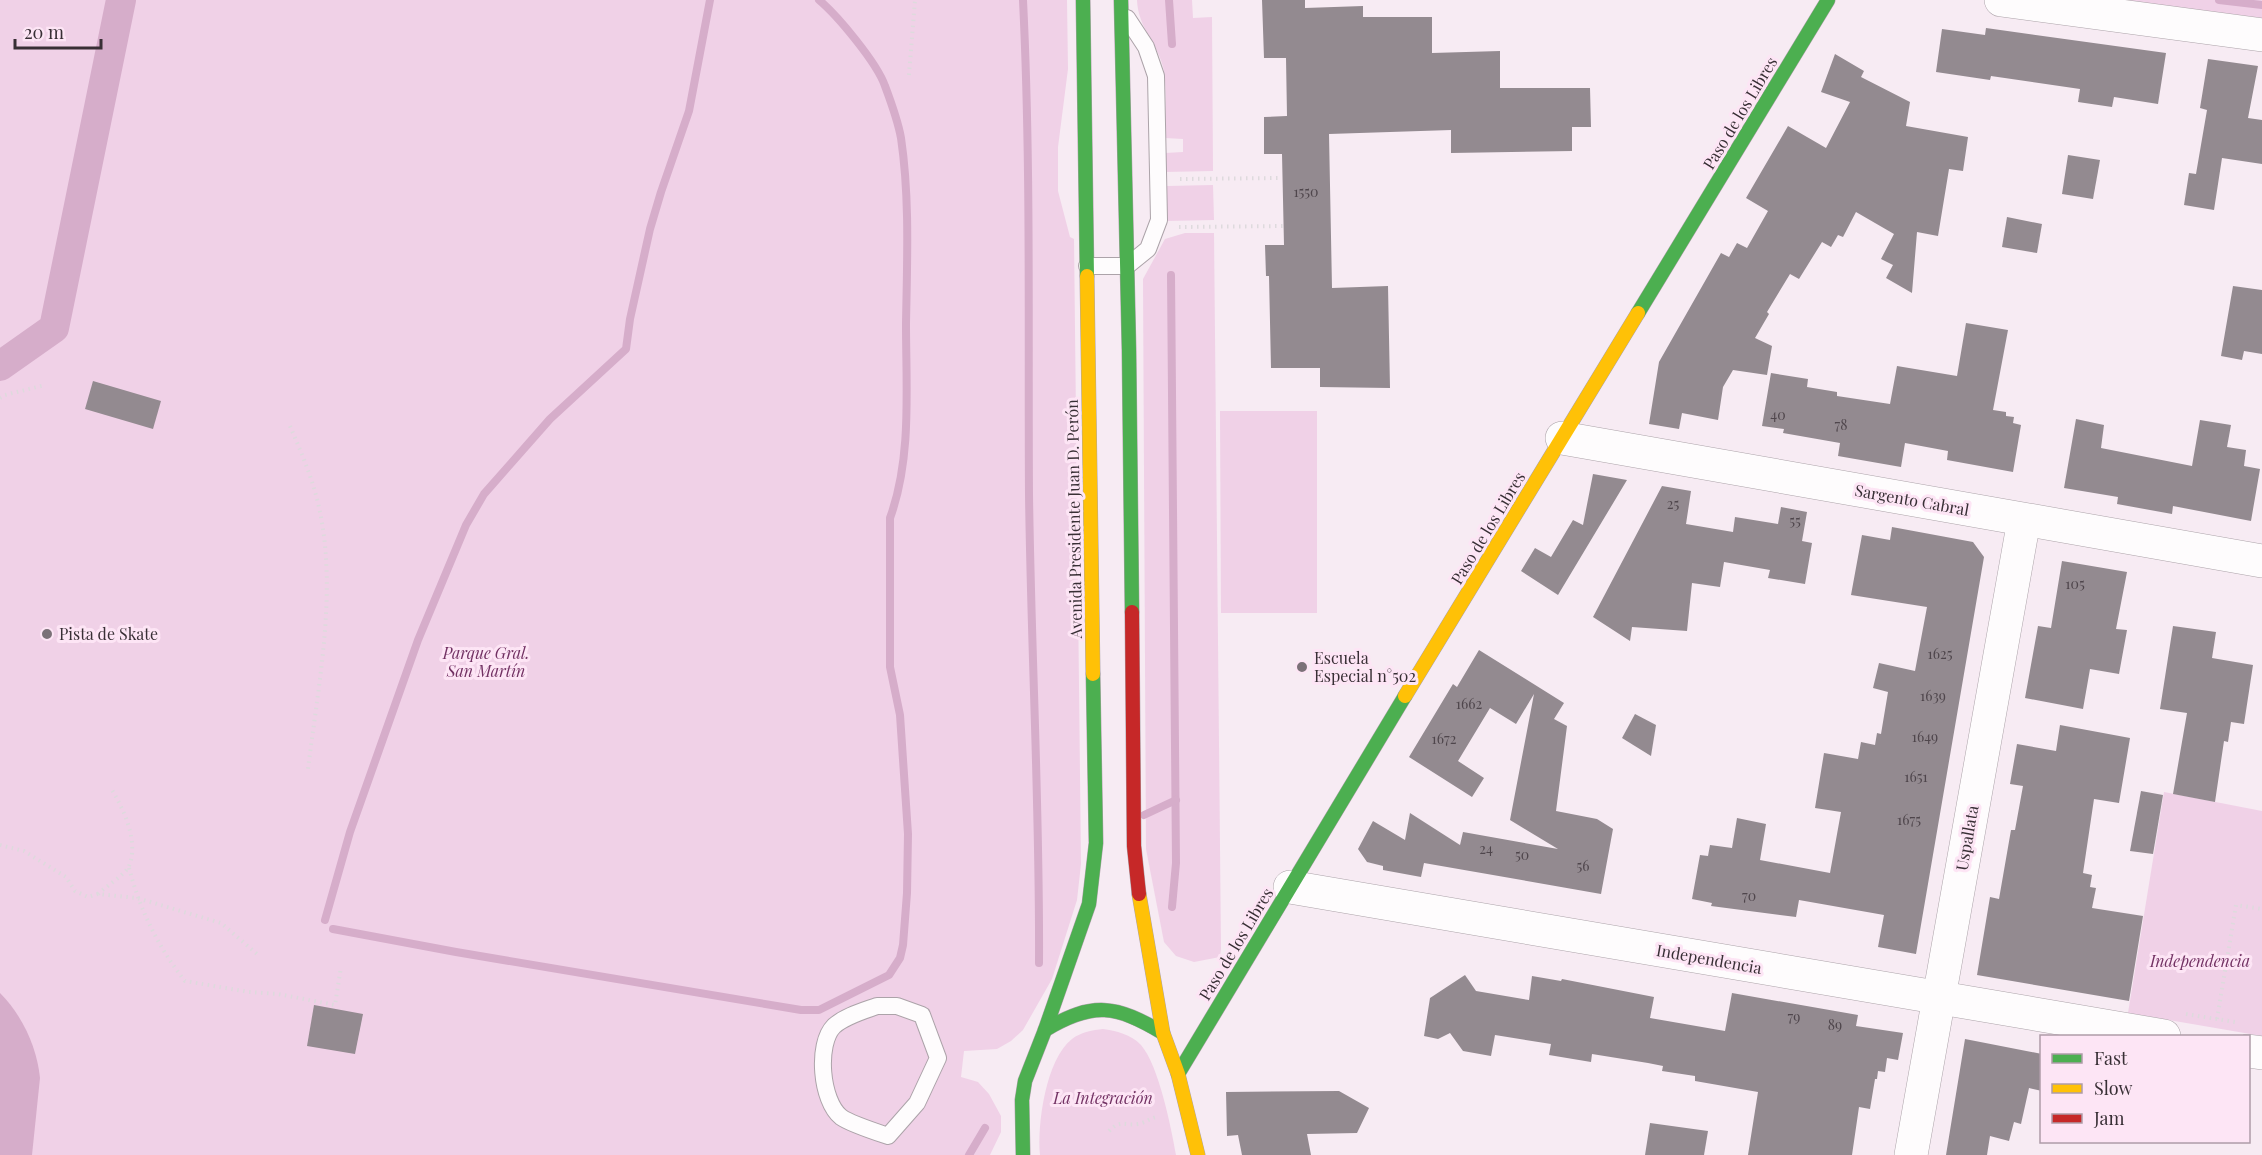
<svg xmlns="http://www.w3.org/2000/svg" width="2262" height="1155" viewBox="0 0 2262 1155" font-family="'Playfair Display',serif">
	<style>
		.green { fill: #f0d1e7 }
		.water { fill: #d6adca }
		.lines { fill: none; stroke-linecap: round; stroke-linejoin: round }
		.stream { stroke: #d6adca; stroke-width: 8 }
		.canal { stroke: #d6adca; stroke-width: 30 }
		.building { fill: #938a90 }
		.lane-casing { stroke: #aca3a9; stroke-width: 18 }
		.street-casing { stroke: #aca3a9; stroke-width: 34 }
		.fast-casing { stroke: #aca3a9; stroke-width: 15 }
		.slow-casing { stroke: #aca3a9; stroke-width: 15 }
		.jam-casing { stroke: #aca3a9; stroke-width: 15 }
		.path { stroke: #dedadd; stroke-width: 4; stroke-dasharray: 1.5 4.5; stroke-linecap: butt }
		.lane { stroke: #fefcfd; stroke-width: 16 }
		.street { stroke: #fefcfd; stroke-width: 33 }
		.fast { stroke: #4caf50; stroke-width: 14 }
		.slow { stroke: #ffc107; stroke-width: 14 }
		.jam { stroke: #c62828; stroke-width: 14 }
		.poi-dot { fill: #7b7178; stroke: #fde5f5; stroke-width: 2 }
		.labels { text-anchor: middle; stroke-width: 6; stroke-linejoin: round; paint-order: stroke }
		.number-label { font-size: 14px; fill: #4f464c }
		.street-label { font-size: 16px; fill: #382f35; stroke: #fde5f5 }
		.poi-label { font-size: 16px; fill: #382f35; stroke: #fde5f5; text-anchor: start }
		.park-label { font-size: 16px; font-style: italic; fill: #723163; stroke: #fde5f5 }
	</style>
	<rect width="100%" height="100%" fill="#f7ebf3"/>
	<g class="green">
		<path d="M0 0H1067L1068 69 1058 147V191L1070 237 1074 239 1081 864 1077 900 1052 979 1023 1030 1011 1041 997 1049 964 1051 961 1077 978 1082 989 1094 1001 1116V1132L990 1155H0Z"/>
		<path d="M1137 0H1192L1193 18 1212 17 1213 171 1165 172V153L1183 152V139L1165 138C1165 116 1167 92 1164 71 1159 44 1138 29 1137 0Z"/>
		<path d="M2121 0H2262V18Z"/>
		<path d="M1213 185 1214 220 1166 221 1167 186Z"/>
		<path d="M1185 233H1214L1221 949 1220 957 1194 962 1176 956 1164 942 1146 849 1143 279 1165 239Z"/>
		<path d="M1220 411H1317V613H1221Z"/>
		<path d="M2164 792 2262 811V1036L2128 1013Z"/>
		<path d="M1103 1029C1116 1031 1131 1034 1141 1045 1159 1066 1171 1127 1176 1155H1040C1037 1124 1046 1059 1072 1039 1081 1032 1093 1030 1103 1029Z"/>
	</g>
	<path class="water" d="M0 993C22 1015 37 1047 40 1078L32 1155H0Z"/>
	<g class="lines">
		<g class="stream">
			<path d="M1023 0C1031 164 1028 329 1029 494 1031 651 1040 807 1039 963"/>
			<path d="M1169 0 1172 44"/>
			<path d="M2219 0 2262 5"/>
			<path d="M1171 275 1176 863 1172 907"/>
			<path d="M1144 815 1176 800"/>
			<path d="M325 920 350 832 418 640 466 525 484 494 550 419 626 349 630 319 650 229 661 192 689 111 710 0"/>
			<path d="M333 929 456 952 801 1010H819L889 975 900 958 903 945 907 893 908 834 900 715 890 667V518C912 458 906 388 906 324 907 263 910 199 901 138 898 121 891 102 885 86 877 63 838 16 819 0"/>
			<path d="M969 1155 985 1128"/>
		</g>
		<path class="canal" d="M0 366 54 328 121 0"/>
	</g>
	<g class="building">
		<path d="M1262 0H1305V8L1363 6V17H1432V53L1500 51V88H1590L1591 127H1572V151L1451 153V130L1329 134 1332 288 1388 286 1390 388 1320 387V368H1271L1269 276H1266L1265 245H1284L1282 154H1264V117L1287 116 1286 58H1264Z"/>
		<path d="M1986 28 2166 53 2158 104 2114 97 2112 107 2078 102 2080 89 1991 76 1990 80 1936 72 1942 29 1985 35Z"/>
		<path d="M1835 54 1864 71 1861 77 1910 102 1906 126 1968 137 1963 171 1949 169 1938 236 1917 232 1912 293 1886 278 1893 265 1881 259 1894 234 1856 212 1843 237 1838 235 1831 247 1822 242 1799 279 1790 274 1767 312 1769 314 1755 338 1772 346 1767 375 1733 370 1723 387 1718 420 1682 413 1679 429 1649 424 1659 362 1721 253 1729 257 1737 243 1747 248 1768 211 1746 198 1788 126 1826 148 1850 102 1821 92Z"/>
		<path d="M2208 59 2258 66 2248 118 2262 120V164L2222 158 2214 210 2184 205 2189 173 2196 174 2207 110 2200 108Z"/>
		<path d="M2068 155 2100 160 2093 199 2062 194Z"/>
		<path d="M2007 217 2042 224 2037 253 2002 247Z"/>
		<path d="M2233 286 2262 290V354L2244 351 2242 360 2221 356Z"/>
		<path d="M1966 323 2008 330 1993 410 2006 412V416L2014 417 2013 423 2021 425 2013 472 1947 460 1948 451 1905 443 1901 467 1838 456 1840 443 1783 433 1784 429 1762 426 1771 373 1808 379 1807 387 1837 392V396L1890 404 1897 366 1957 376Z"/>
		<path d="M93 381 161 401 153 429 85 409Z"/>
		<path d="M2076 419 2104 425 2101 448 2192 466 2200 420 2231 425 2227 447 2246 450 2244 466 2260 469 2251 521 2173 506 2172 514 2117 504 2118 497 2064 488Z"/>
		<path d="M1593 474 1627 480 1558 595 1521 571 1535 548 1551 557 1573 520 1583 525Z"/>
		<path d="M1662 486 1691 491 1686 524 1733 532 1735 517 1778 524 1781 507 1807 512 1802 541 1812 543 1805 584 1768 578 1770 570 1724 562 1720 587 1692 583 1687 631 1632 627 1630 641 1593 617Z"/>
		<path d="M1892 527 1973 542 1984 557 1916 954 1878 947 1884 915 1799 900 1796 917 1711 906 1712 903 1692 899 1700 855 1708 856 1710 845 1732 848 1737 818 1766 824 1760 860 1830 873 1841 812 1815 808 1824 753 1858 759 1861 742 1875 745 1877 733 1881 734 1888 692 1873 688 1879 663 1915 671 1927 607 1851 595 1862 535 1890 540Z"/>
		<path d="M2062 561 2127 572 2116 629 2127 630 2119 674 2090 669 2083 709 2025 698 2038 626 2051 628Z"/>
		<path d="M2173 626 2216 632 2212 658 2253 665 2244 724 2231 722 2228 742 2224 741 2215 802 2173 794 2187 713 2160 709Z"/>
		<path d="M1479 650 1564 703 1554 719 1567 726 1556 811 1597 819 1613 829 1601 894 1424 863 1421 877 1383 870V866L1367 862 1358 849 1373 821 1405 840 1410 813 1460 845 1463 832 1558 849 1510 820 1534 694 1516 724 1490 708 1458 761 1484 778 1472 797 1409 757 1453 684 1457 687Z"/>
		<path d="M1635 714 1656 725 1651 756 1622 738Z"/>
		<path d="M2060 725 2130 738 2119 803 2094 799 2083 873 2092 875 2090 887 2096 888 2092 908 2143 916 2129 1001 1977 975 1990 897 1999 899 2011 830H2015L2023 786 2010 784 2017 744 2056 751Z"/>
		<path d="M2141 791 2163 795 2153 854 2130 851Z"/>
		<path d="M1465 975 1476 991 1529 1000 1532 976 1561 981 1562 979 1654 997 1650 1018 1725 1031 1732 993 1858 1015 1856 1026 1903 1033 1898 1060 1887 1058 1885 1072 1878 1071 1877 1079H1875L1870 1109 1859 1107 1852 1155H1748L1758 1092 1695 1081V1076L1662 1071 1663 1066 1648 1063 1592 1054 1591 1062 1549 1055 1551 1044 1495 1035 1491 1056 1463 1051 1450 1033 1438 1039 1424 1036 1430 998Z"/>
		<path d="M314 1005 363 1014 355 1054 307 1046Z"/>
		<path d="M1965 1039 2042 1054V1091L2029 1088 2021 1124 2014 1122 2009 1141 1990 1136 1987 1155H1946Z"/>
		<path d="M1339 1091 1369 1108 1357 1133 1307 1134 1311 1155H1242L1238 1135 1227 1136 1226 1092Z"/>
		<path d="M1650 1123 1708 1131 1704 1155H1645Z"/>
	</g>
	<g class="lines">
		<g class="lane-casing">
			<g id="lane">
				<path d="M1087 266H1127L1148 249 1159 220 1156 76 1146 47 1127 18"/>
				<path d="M877 1006H897L922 1015 938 1058 917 1103 888 1136C876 1132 849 1123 841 1117 821 1101 816 1044 834 1026 845 1016 863 1011 877 1006Z"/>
			</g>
		</g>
		<g class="street-casing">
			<g id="street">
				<path d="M2001 0 2262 35"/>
				<path d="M1562 438 2262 561"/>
				<path d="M1290 887 2164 1036"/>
				<path d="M2248 1051 2262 1053"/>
				<path d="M1911 1155 2024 520"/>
			</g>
		</g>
		<g class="fast-casing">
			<g id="fast">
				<path d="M1083 0 1087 276"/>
				<path d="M1121 0 1129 350 1132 612"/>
				<path d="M1638 313 1828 0"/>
				<path d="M1045 1030 1089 904 1096 843 1093 674"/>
				<path d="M1178 1074 1405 696"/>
				<path d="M1023 1155 1022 1100 1025 1081 1045 1030C1093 1001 1116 1005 1163 1033"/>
			</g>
		</g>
		<g class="slow-casing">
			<g id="slow">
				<path d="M1087 276 1093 674"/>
				<path d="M1405 696 1638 313"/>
				<path d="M1139 894 1163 1033 1178 1074 1198 1155"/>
			</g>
		</g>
		<g class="jam-casing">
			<path id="jam" d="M1132 612 1134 846 1139 894"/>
		</g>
		<g class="path">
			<path d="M909 75 915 0"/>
			<path d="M1180 179 1282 178"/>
			<path d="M1179 227 1287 226"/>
			<path d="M0 398 5 395 45 385"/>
			<path d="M290 426C302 454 314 482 320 512 337 594 318 687 308 769"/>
			<path d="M0 845 24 851 66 877 75 891 88 897 98 894 137 898 221 923 257 954"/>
			<path d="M129 868C140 910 158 947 185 981L249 992 278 994 335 1005 341 967"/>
			<path d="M98 894C105 887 126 874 129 866 139 842 124 810 112 790"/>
			<path d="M2186 1014 2235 1022"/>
			<path d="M2217 1019 2236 905 2262 909"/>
			<path d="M1109 1131C1121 1119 1124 1126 1138 1124 1145 1123 1150 1118 1157 1117"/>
		</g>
		<use href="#lane" class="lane"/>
		<use href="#street" class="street"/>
		<use href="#fast" class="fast"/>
		<use href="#slow" class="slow"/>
		<use href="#jam" class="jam"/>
	</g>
	<g class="poi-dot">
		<circle cx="47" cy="634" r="6"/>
		<circle cx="1302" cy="667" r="6"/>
	</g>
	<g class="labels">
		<g class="number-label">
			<text x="1306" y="197">1550</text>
			<text x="1778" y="420">40</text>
			<text x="1841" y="430">78</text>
			<text x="1673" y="509">25</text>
			<text x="1795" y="526">55</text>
			<text x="2075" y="589">105</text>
			<text x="1940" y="659">1625</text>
			<text x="1933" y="701">1639</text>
			<text x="1469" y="709">1662</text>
			<text x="1925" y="742">1649</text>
			<text x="1444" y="744">1672</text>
			<text x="1916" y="782">1651</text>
			<text x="1909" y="825">1675</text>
			<text x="1486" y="854">24</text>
			<text x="1522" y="860">50</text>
			<text x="1583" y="871">56</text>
			<text x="1749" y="901">70</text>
			<text x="1794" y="1022">79</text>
			<text x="1835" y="1030">89</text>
		</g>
		<g class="street-label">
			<text transform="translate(1740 113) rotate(-59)" y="6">Paso de los Libres</text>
			<text transform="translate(1912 500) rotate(10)" y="6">Sargento Cabral</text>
			<text transform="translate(1074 519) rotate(-91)" y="6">Avenida Presidente Juan D. Perón</text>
			<text transform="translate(1488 528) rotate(-59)" y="6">Paso de los Libres</text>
			<text transform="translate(1967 838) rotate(-80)" y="6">Uspallata</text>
			<text transform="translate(1236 944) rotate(-59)" y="6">Paso de los Libres</text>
			<text transform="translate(1709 959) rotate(10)" y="6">Independencia</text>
		</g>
		<g class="poi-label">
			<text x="59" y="640">Pista de Skate</text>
			<text x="1314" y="664">Escuela<tspan x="1314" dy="18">Especial n°502</tspan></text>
		</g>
		<g class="park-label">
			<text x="486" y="659">Parque Gral.<tspan x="486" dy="18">San Martín</tspan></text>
			<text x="2200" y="967">Independencia</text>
			<text x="1103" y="1104">La Integración</text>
		</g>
	</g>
	<rect x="2040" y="1035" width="210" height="108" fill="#fde5f5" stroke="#ae9ca8" stroke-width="1.5"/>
	<rect x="2052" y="1054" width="30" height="9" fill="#4caf50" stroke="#ae9ca8" stroke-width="1.5"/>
	<text x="2094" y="1065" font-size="18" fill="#382f35">Fast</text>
	<rect x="2052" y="1084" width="30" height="9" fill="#ffc107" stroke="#ae9ca8" stroke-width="1.5"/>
	<text x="2094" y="1095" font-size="18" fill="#382f35">Slow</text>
	<rect x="2052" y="1114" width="30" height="9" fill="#c62828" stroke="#ae9ca8" stroke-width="1.5"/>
	<text x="2094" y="1125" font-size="18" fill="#382f35">Jam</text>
	<path d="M15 39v9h86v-9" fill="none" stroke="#382f35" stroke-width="3"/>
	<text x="24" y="39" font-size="18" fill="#382f35" stroke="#fde5f5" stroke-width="4.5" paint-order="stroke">20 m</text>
</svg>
